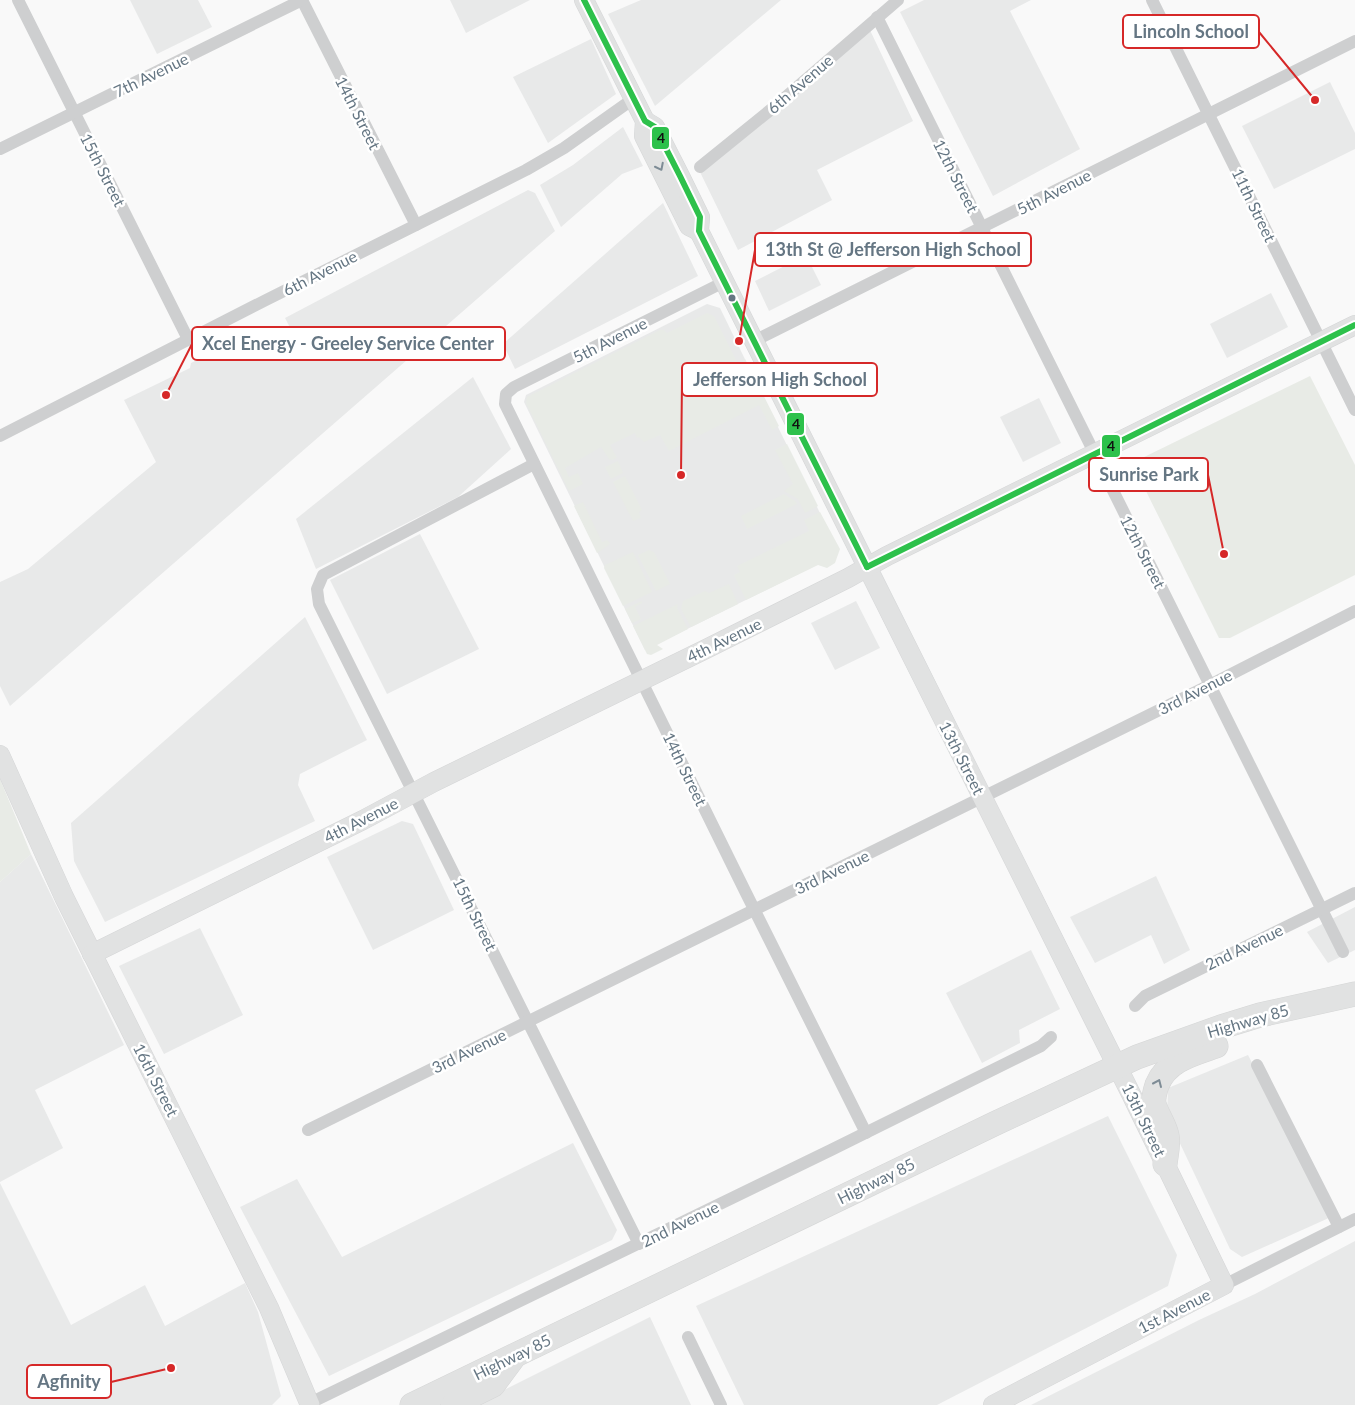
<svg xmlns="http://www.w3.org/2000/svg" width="1355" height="1405" viewBox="0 0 1355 1405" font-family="Lato,sans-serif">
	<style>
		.built { fill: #e8e9e9 }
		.green { fill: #e8ebe6 }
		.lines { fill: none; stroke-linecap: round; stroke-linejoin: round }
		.secondary-casing { stroke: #d5d6d7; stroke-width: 20 }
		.highway-casing { stroke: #d5d6d6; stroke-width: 25 }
		.street { stroke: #cecfd0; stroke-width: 12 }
		.secondary { stroke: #e1e2e2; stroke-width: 19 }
		.highway { stroke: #e1e2e2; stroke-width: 24 }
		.bus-1-casing { stroke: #fff; stroke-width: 10 }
		.bus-1 { stroke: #2dc14b; stroke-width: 6 }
		.oneway { stroke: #7e8c96 }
		.bus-dot { fill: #657683; stroke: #fff; stroke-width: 2 }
		.labels { text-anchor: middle; stroke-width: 5; stroke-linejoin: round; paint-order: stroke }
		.street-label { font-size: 16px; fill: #657683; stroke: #fff }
		.leader { fill: none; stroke: #d62828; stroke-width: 2 }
		.callout-dot { fill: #d62828; stroke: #fff; stroke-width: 2 }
		.callout { fill: #fff; stroke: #d62828; stroke-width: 2 }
		.callout-label { font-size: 18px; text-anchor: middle; font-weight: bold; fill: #657683 }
		.line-badge { stroke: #fff; stroke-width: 2 }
		.pale-badge-label { font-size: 14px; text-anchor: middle; font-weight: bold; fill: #111 }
	</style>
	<rect width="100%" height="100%" fill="#f9f9f9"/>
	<g class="built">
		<path d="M130 0H198L212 27 157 54Z"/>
		<path d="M450 0H530L466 33Z"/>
		<path d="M641 0H781L655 106 608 14Z"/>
		<path d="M924 0H1031L1010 11 1080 149 993 196 900 12Z"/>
		<path d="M869 28 913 121 817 170 832 200 738 250 700 172Z"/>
		<path d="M591 39 616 94 548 143 513 77Z"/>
		<path d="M1330 82 1355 133V149L1274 189 1242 126Z"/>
		<path d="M623 127 643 166 622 174 561 227 540 185 573 165Z"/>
		<path d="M528 190 535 193 555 231 10 706 0 686V582L28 569 156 462 124 400 190 368 191 363 265 328 274 334 281 346 296 339 285 318Z"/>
		<path d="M663 203 698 276 515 369 503 344Z"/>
		<path d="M806 255 821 285 769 311 755 281Z"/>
		<path d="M1271 293 1288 327 1227 358 1210 324Z"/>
		<path d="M707 304 720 308 837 548V555L645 650 524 402 526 395Z"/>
		<path d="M473 377 511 449 458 497 316 569 296 519Z"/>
		<path d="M1039 398 1061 443 1023 462 1000 417Z"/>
		<path d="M420 534 479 649 387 694 330 580Z"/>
		<path d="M856 601 880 648 835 670 811 623Z"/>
		<path d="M305 617 367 740 300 774 298 785 315 821 105 922 74 861 71 823Z"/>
		<path d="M402 821 413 824 454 910 373 950 327 857Z"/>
		<path d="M31 854 124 1045 35 1090 63 1148 0 1182V882Z"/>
		<path d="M1156 876 1190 950 1164 964 1151 935 1095 963 1070 917Z"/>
		<path d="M1355 907V950L1328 963 1307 932Z"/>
		<path d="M200 928 243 1015 164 1054 119 966Z"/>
		<path d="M1031 950 1060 1009 1019 1030 1020 1043 982 1063 946 993Z"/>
		<path d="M1248 1055 1331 1217 1242 1257 1230 1249 1167 1116 1168 1088Z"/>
		<path d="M1108 1116 1177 1255 1168 1286 937 1405H744L696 1306Z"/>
		<path d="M573 1143 617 1230 612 1240 329 1376 240 1207 297 1179 342 1257Z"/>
		<path d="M0 1183 71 1325 145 1285 165 1326 245 1283 258 1312 281 1396 272 1405H0Z"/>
		<path d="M1355 1241V1405H1031L1199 1320 1255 1294Z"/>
		<path d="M650 1317 691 1405H474Z"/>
	</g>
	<g class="green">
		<path d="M707 313 714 316 738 364 745 359 779 426 772 430 759 405 669 451 660 435 644 442 639 437 637 438 635 433 610 445 617 458 612 460 609 459 601 447 565 468 569 477 578 473 583 484 569 491 526 403 527 397 660 330H664L667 333Z"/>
		<path d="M1310 376 1355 465V575L1230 638H1219L1137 473 1138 460Z"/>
		<path d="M787 444 818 506 805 513 798 499 784 491 793 484 775 450Z"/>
		<path d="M618 461 623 473 611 479 605 467Z"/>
		<path d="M625 476 642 510 639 512 641 518 633 521 613 482Z"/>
		<path d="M784 494 795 501 797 504 747 529 741 516Z"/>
		<path d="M583 502 602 542 607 540 610 543 609 545 597 553 574 506Z"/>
		<path d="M820 512 840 549 835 563 827 568 818 565 746 600 734 575 740 572 737 566 809 531 804 520Z"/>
		<path d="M649 550 654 552 670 584 656 591 638 555Z"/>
		<path d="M633 552 652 592 623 606 604 568 605 565Z"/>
		<path d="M729 584 738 604 691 627 681 609 683 601 705 591 709 593Z"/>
		<path d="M642 601V603L635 607 641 619 632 623 625 609Z"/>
		<path d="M678 604 677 608 688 629 657 645 663 649 651 655 647 654 633 626Z"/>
		<path d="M0 779 31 854 0 882Z"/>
	</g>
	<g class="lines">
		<g class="secondary-casing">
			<g id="secondary">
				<path d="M584 0 645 121 644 136 689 226 699 231"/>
				<path d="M645 121 655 127 680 176 700 217 699 231 1132 1096 1224 1285 993 1405"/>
				<path d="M0 755 64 897 269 1308 310 1405"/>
				<path d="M92 954 363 820 434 782 704 650 848 578 887 556 1355 325"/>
			</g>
		</g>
		<g class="highway-casing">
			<g id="highway">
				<path d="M1165 1164C1166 1155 1169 1144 1167 1136 1165 1125 1157 1115 1154 1104 1153 1097 1155 1091 1157 1085 1167 1060 1193 1054 1216 1046"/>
				<path d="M412 1405 994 1124 1137 1057 1221 1027 1260 1015 1355 994"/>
				<path d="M453 1405 493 1385 513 1358"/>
			</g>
		</g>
		<g class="street">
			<path d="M18 0 188 339"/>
			<path d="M302 0 416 225"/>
			<path d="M1152 0 1355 410"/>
			<path d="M877 17 1343 952"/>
			<path d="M0 149 302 0"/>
			<path d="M700 167 774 107 898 0"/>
			<path d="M724 282 514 387 506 394 505 404 745 891 866 1133"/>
			<path d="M754 341 1355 41"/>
			<path d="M0 436 266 300 526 170 564 148 633 99"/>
			<path d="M534 464 323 575 317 589 319 604 639 1244"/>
			<path d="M1135 1006 1145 996 1355 893"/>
			<path d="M1257 1065 1339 1227"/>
			<path d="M308 1130 1210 685 1355 611"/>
			<path d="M1224 1285 1355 1219"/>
			<path d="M688 1337 721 1405"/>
			<path d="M306 1405 831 1150 1041 1046 1051 1037"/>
		</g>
		<use href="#secondary" class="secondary"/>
		<use href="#highway" class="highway"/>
		<g class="bus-1-casing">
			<g id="bus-1">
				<path d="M584 0 645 121 655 127 680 176 700 217 699 231 867 567"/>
				<path d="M867 567 1355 325"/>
			</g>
		</g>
		<use href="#bus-1" class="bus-1"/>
	</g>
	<defs><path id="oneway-chevron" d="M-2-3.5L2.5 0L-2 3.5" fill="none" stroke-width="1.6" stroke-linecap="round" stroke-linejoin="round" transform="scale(1.25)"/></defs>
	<g class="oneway">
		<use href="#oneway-chevron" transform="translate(660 167) rotate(63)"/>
		<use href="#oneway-chevron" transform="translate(1158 1083) rotate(-66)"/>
	</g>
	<circle class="bus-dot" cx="732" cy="298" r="4.5"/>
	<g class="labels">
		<g class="street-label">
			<text transform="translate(151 75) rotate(-26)" y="6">7th Avenue</text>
			<text transform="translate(800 84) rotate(-41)" y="6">6th Avenue</text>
			<text transform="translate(358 113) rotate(63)" y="6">14th Street</text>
			<text transform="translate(103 170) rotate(63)" y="6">15th Street</text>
			<text transform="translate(956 176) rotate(63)" y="6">12th Street</text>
			<text transform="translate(1054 192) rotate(-27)" y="6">5th Avenue</text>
			<text transform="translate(1254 205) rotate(64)" y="6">11th Street</text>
			<text transform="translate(320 273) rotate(-27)" y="6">6th Avenue</text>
			<text transform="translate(610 340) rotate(-27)" y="6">5th Avenue</text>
			<text transform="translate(1143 552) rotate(63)" y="6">12th Street</text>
			<text transform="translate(724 640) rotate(-26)" y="6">4th Avenue</text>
			<text transform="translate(1195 692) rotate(-27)" y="6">3rd Avenue</text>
			<text transform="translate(962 758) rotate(63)" y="6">13th Street</text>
			<text transform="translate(685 769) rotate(64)" y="6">14th Street</text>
			<text transform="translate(361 820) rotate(-27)" y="6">4th Avenue</text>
			<text transform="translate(832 872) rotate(-26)" y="6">3rd Avenue</text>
			<text transform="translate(475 914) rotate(64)" y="6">15th Street</text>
			<text transform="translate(1244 947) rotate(-26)" y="6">2nd Avenue</text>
			<text transform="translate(1248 1021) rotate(-16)" y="6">Highway 85</text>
			<text transform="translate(469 1051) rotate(-26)" y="6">3rd Avenue</text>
			<text transform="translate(156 1080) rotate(63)" y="6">16th Street</text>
			<text transform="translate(1144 1120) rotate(64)" y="6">13th Street</text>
			<text transform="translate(876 1181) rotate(-26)" y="6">Highway 85</text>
			<text transform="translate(680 1224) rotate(-26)" y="6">2nd Avenue</text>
			<text transform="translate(1174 1311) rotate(-27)" y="6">1st Avenue</text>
			<text transform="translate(512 1357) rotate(-26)" y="6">Highway 85</text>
		</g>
	</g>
	<path class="leader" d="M1315 100L1259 32M739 341L755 250M166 395L192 344M681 475L682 379M1224 554L1208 475M171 1368L111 1382"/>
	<g class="callout-dot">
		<circle cx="1315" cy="100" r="5"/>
		<circle cx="739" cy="341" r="5"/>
		<circle cx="166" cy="395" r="5"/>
		<circle cx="681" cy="475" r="5"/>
		<circle cx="1224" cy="554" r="5"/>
		<circle cx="171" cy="1368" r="5"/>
	</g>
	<g class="callout">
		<rect x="1123" y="15" width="136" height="33" rx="5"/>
		<rect x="755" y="233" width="276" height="33" rx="5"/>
		<rect x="192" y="327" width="313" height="33" rx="5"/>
		<rect x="682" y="363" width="195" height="33" rx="5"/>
		<rect x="1089" y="458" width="119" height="33" rx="5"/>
		<rect x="27" y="1365" width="84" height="33" rx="5"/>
	</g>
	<g class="callout-label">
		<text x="1191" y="38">Lincoln School</text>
		<text x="893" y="256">13th St @ Jefferson High School</text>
		<text x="348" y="350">Xcel Energy - Greeley Service Center</text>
		<text x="780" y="386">Jefferson High School</text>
		<text x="1149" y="481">Sunrise Park</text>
		<text x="69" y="1388">Agfinity</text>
	</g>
	<g class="line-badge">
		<rect x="651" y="126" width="19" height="24" rx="5" fill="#2dc14b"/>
		<rect x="786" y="412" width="19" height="24" rx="5" fill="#2dc14b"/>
		<rect x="1101" y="434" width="20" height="24" rx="5" fill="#2dc14b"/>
	</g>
	<g class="pale-badge-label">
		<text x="661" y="143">4</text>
		<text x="796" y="429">4</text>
		<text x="1111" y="451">4</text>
	</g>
</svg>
